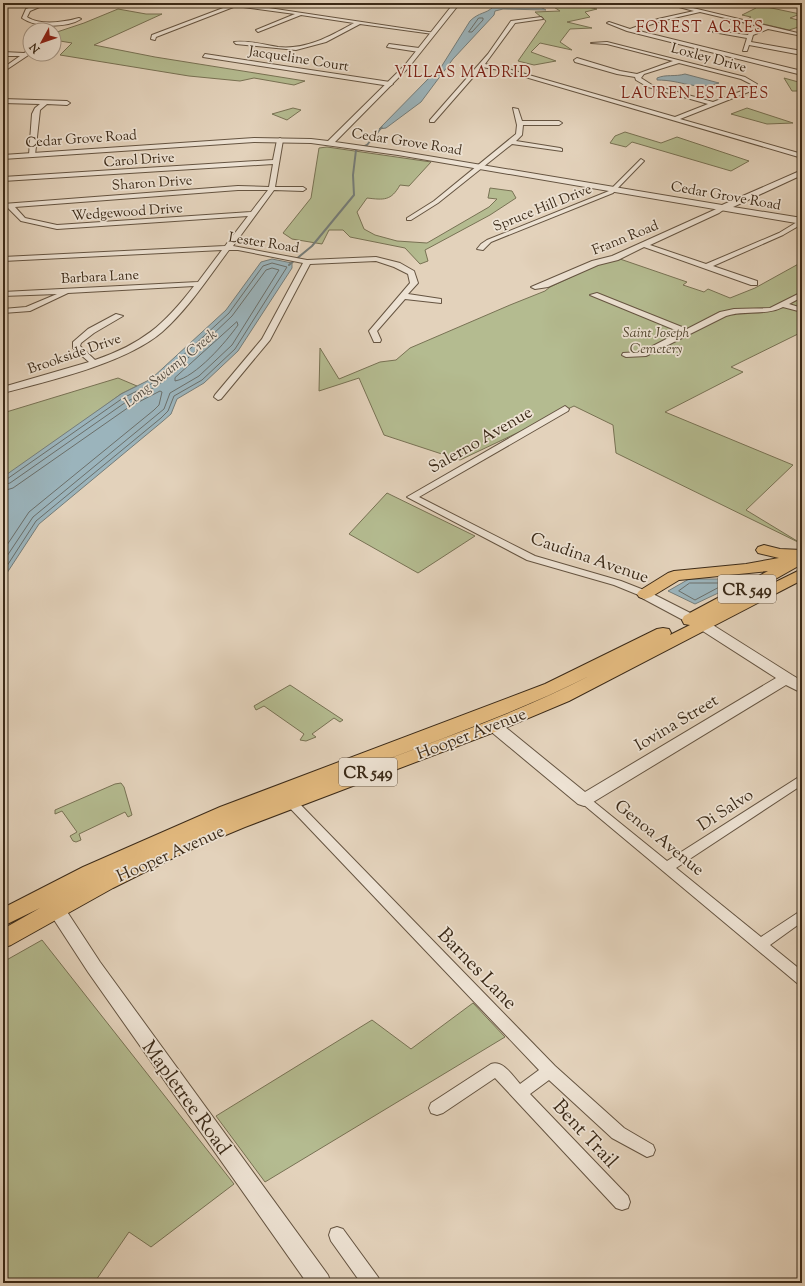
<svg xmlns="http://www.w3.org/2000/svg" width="805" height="1286" viewBox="0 0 805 1286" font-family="'Sorts Mill Goudy',serif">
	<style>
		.green { fill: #b4bb90; stroke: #787254 }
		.water { fill: #9bb4bc; stroke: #757d7a }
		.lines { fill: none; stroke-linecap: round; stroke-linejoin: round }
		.shore { stroke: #6b6f6a; stroke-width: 1 }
		.stream-far1 { stroke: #757d7a; stroke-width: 1.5 }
		.stream { stroke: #757d7a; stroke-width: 2 }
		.minor-casing { stroke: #655441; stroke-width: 2 }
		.tertiary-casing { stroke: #655441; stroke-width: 2 }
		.primary-casing { stroke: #3b2a18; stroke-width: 2 }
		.minor { fill: #ede2d3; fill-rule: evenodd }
		.tertiary { fill: #ede2d3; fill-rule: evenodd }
		.primary { fill: #e2b97e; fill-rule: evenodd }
		.labels { text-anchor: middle; stroke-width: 3.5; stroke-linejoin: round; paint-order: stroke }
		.far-street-label { font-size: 14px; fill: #3b2a18; stroke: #ede2d3 }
		.far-park-label { font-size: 14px; font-style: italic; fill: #534730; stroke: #ede2d3 }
		.far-neighbourhood-label { font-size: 15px; letter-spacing: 1px; fill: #7a1f14; stroke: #ede2d3 }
		.far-water-label { font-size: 15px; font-style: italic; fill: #534c41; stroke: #ede2d3 }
		.shield { fill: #ede2d3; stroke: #706150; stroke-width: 1 }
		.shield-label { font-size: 16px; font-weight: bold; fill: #3b2a18 }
		.street-label { font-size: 17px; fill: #3b2a18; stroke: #ede2d3 }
		.near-street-label { font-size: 20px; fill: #3b2a18; stroke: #ede2d3 }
	</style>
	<rect width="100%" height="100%" fill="#e3d2bb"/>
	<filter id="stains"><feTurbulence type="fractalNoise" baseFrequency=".005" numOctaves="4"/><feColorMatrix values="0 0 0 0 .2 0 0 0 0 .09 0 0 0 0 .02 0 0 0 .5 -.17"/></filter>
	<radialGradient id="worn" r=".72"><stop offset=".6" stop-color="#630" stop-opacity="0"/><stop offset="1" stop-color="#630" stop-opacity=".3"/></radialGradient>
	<g class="green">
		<path d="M552 3H569L597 9 585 12 590 17 567 22 592 28 570 29 560 42 572 50 540 43 531 52 556 61 534 65 518 61 546 21 535 12 560 11 549 4Z"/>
		<path d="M757 5 800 14 790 18 802 21V26L789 30 746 20 751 17 742 15 756 8Z"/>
		<path d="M118 9 146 14H162L94 45 155 57 305 81 294 85 254 78 240 81 189 76 60 55 72 43 54 40V33L84 23Z"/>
		<path d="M784 78 802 83V91H792Z"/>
		<path d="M293 108 301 110 287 120 272 114Z"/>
		<path d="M747 108 793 123 767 124 731 114Z"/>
		<path d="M625 132 661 143 677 137 749 161 731 171 632 142 626 147 610 143 615 136Z"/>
		<path d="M327 147 431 162 409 186 400 185C391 201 384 200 367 198L357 212 364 229 375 235 397 241 427 243 489 207 497 199 488 198 490 188 512 191 516 198 490 215 425 250 428 261 420 264 405 248 350 237 343 230H329L322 244 292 239 283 233 311 198 319 148Z"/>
		<path d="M620 259 687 282 683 285 704 292 708 289 730 298 755 288 802 262V332L731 367 743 372 665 412 793 465 746 510 802 544 616 453 613 425 574 406 460 460 384 435 359 378 319 391 320 348 339 379 380 362 396 360 410 348 510 305 545 291 550 287 597 265Z"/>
		<path d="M118 378 137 386 121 394 3 481V413Z"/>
		<path d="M387 493 475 536 418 573 349 534Z"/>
		<path d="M290 685 343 720 340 722 334 718 312 734 316 737 306 741 300 740 304 734 264 706 256 710 254 706Z"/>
		<path d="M121 783 124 787 132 815 128 817 125 812 79 834 81 840 76 842 73 841 70 836 77 832 62 811 55 814V810L115 784Z"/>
		<path d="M42 940 234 1184 151 1247 129 1232 94 1283H3V962Z"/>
		<path d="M473 1003 505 1037 265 1182 216 1116 372 1020 411 1049Z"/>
	</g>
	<g class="water">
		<path d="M492 3H508L509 6H529L525 3H533L546 10 503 9 495 11 494 15 453 59 421 102 386 128 379 129 430 77 438 72 470 21C479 12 486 14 493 7Z"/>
		<path d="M685 74 719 83C693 91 683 80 657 80V78C666 74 675 77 685 74Z"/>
		<path d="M272 259 292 263V268L238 351 204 383 177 399 171 414 163 421 39 524 3 579V477L121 394 151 379 226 310 261 262Z"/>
		<path d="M689 579H722L733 586 695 604 668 591Z"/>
	</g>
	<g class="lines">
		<g class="shore">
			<path d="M479 18H483V20L472 32H469Z"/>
			<path d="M237 322 238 325C226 342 196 377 175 381V378Z"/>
			<path d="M3 480 7 479 123 398 153 383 229 313 263 266 272 263 287 267 235 349 202 380 174 396 168 411 161 418 36 521 3 572"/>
			<path d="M3 485 10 483 126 402 155 387 166 379 232 316 266 270 272 268 279 270 232 345 199 376 170 393 164 409 33 517 3 562"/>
			<path d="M3 491 13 488 129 407 160 391 162 392 159 405 154 410 29 512 3 551"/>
			<path d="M690 583H721L723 585 695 600 679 591Z"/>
		</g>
		<path class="stream-far1" d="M371 141 382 127"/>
		<path class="stream" d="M289 265 312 246 354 195 353 175 356 150 367 145 371 140"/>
		<g class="minor-casing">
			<g id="minor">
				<path d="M43 3H49L30 11 27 17C41 26 64 22 79 18L81 19C67 28 36 28 22 18L26 9Z"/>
				<path d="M223 3H235L435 33 433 34 360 24 326 42 296 50 236 44 234 42C249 40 264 45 278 47 307 50 330 36 354 23L301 15 258 32 256 30 295 14 236 6 156 37 155 40 151 39 152 35 231 5Z"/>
				<path d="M664 3H672L802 34V36L768 29 753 35 751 42 802 51V55L749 45 747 51H743L747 38 713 32 715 31 748 35 749 33 763 27 700 12 661 21 635 30 802 71V75L627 31 607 23 609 22 630 29 658 19 694 11Z"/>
				<path d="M541 17 543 19 515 23 485 64 508 69 675 117 708 104 648 87 636 80 635 77 617 74 575 62 574 60 577 58 620 71 637 74 673 61 607 44 591 43 607 42 745 77 757 84 751 91 680 119 802 154V158L505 71 482 67 434 122H430V120L488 54 511 21ZM679 63 741 79 751 84 747 89 713 102 652 85 641 78 644 74Z"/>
				<path d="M389 44 419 48 422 50 419 52 387 47Z"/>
				<path d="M30 50V54L3 72V68L20 56H3V52L24 53Z"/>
				<path d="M205 54 390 82 393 84 390 86 203 57Z"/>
				<path d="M3 99 67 101 70 103 67 105 47 104 40 110 35 155 32 157 29 155 32 114 35 108 40 104 3 103Z"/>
				<path d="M801 107H802V111L798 109Z"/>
				<path d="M513 108 518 109 522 121H559L562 123 559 125H523L522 135 516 141 560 148 562 149V151L512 144 438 203 411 220H407V218L434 201 516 134 517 125Z"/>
				<path d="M280 138 283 140 275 187H303L306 189 303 191 274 190 233 246 307 260 376 257 400 263 414 271 418 283 408 294 441 299V303L405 299 377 331 381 340 380 342H374L369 331 410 283 408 274 394 267 376 261 310 264 270 340 221 399 218 400 214 397 215 395 262 339 303 263 238 250H229C208 278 188 309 162 332 126 363 49 381 3 393V387L89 362 73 348V342L88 329 116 314 123 316 94 333 81 343 80 346 95 360C142 344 164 325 194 286L68 293 30 311 3 313V309L26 307 57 294 3 296V292L198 282 222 250 3 261V257L225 246 248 216 57 229 21 221 8 208H3V204L238 186 269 187 273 164 3 181V177L273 160 277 140ZM238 190H268L251 212 57 225 25 218 15 207Z"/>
				<path d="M641 159 644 161 643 162 613 193 491 242 483 250 477 249 481 244 487 240 609 191Z"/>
				<path d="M723 206 726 208 719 213 650 245 706 264 779 233 802 219V224L783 235 713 266 757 281V285H751L644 247 618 260 598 265 548 287 535 289 531 287 592 261 612 256Z"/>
				<path d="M802 292V297L789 304 802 308V312L783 307C765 316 745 310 726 316L646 356 626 357 622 355 623 353 641 352 680 332 590 295 597 293 687 329 720 312 734 309 770 308Z"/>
				<path d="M565 406 569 409 568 411 419 497 535 556 621 581 649 592 650 594 649 596H641L614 585 527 560 407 497Z"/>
				<path d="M802 775V785L676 868 761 937 802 910V922L770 945 802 971V985L797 983 578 800 580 797H588L667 861Z"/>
				<path d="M291 797 295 799 555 1066 624 1128 653 1145 655 1150 653 1155 647 1157 612 1138 549 1080 530 1094 628 1196 630 1202 628 1208 622 1210 616 1208 495 1078 443 1113 437 1115 431 1113 429 1108 431 1103 491 1064C503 1060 512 1075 520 1084L539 1070 287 805 285 802 287 799Z"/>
				<path d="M337 1227 343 1229 378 1277 381 1283H361L331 1241 329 1235 331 1229Z"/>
			</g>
		</g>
		<g class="tertiary-casing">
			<g id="tertiary">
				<path d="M454 3H460L409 67 335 142 398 151 722 205 802 170V175L733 207 802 218V224L398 155 311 143 254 142 3 159V155L254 138 311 139 328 141 405 65Z"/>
				<path d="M645 590 708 622 792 675 802 681V693L786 685 590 804 584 806 578 804 489 730 486 726 489 722 494 721 499 722 585 792 776 678 698 628 640 597 638 594 640 591Z"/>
				<path d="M56 902 62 904 100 962 328 1275 331 1283H307L88 972 47 909 50 904Z"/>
			</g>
		</g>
		<g class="primary-casing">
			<path id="primary" d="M764 545 780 549 802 550V564L733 603 802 569V580L569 701 500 730 245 827 185 852 113 888 11 945 3 948V929L40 908 3 926V908L83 867 220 807 545 684 657 629 663 628 669 629 671 633 670 635 690 625 684 624 682 620 684 616 768 571 679 580 651 597 645 599 639 597 637 594 639 591 668 573 674 571 746 564 779 558 758 553 756 550 758 547ZM589 676C516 714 438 740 361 769 437 740 516 713 589 676Z"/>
		</g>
		<use href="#minor" class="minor"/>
		<use href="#tertiary" class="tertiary"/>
		<use href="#primary" class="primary"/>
	</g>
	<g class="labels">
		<g class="far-street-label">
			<text transform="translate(709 57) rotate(15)" y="5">Loxley Drive</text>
			<text transform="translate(299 58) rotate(9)" y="5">Jacqueline Court</text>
			<text transform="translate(81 138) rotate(-4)" y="5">Cedar Grove Road</text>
			<text transform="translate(407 141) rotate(9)" y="5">Cedar Grove Road</text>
			<text transform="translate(139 159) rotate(-4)" y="5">Carol Drive</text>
			<text transform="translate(152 182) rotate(-4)" y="5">Sharon Drive</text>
			<text transform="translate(726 195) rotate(10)" y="5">Cedar Grove Road</text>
			<text transform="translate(542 207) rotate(-22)" y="5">Spruce Hill Drive</text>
			<text transform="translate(127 211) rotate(-4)" y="5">Wedgewood Drive</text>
			<text transform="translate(625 237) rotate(-22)" y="5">Frann Road</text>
			<text transform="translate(264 242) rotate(9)" y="5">Lester Road</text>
			<text transform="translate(100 276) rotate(-3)" y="5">Barbara Lane</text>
			<text transform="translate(74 353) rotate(-19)" y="5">Brookside Drive</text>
		</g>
		<g class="far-park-label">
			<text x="656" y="337">Saint Joseph<tspan x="656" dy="16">Cemetery</tspan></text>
		</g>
		<g class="far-neighbourhood-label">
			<text x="700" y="32">FOREST ACRES</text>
			<text x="463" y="77">VILLAS MADRID</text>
			<text x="695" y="98">LAUREN ESTATES</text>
		</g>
		<g class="far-water-label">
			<text transform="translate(170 368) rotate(-39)" y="5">Long Swamp Creek</text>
		</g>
		<g class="shield">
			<rect x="718" y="575" width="58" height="28" rx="3"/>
			<rect x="339" y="758" width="58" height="28" rx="3"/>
		</g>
		<g class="shield-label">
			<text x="747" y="595">CR 549</text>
			<text x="368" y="778">CR 549</text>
		</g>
		<g class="street-label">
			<text transform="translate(480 439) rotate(-30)" y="6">Salerno Avenue</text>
			<text transform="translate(590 557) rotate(19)" y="6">Caudina Avenue</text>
			<text transform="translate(676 722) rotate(-31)" y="6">Iovina Street</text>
			<text transform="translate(471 733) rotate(-21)" y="6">Hooper Avenue</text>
			<text transform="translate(725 809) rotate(-33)" y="6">Di Salvo</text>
			<text transform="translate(660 837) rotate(39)" y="6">Genoa Avenue</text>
			<text transform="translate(170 853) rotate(-24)" y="6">Hooper Avenue</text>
		</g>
		<g class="near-street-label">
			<text transform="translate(478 968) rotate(46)" y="7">Barnes Lane</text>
			<text transform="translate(187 1097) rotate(54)" y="7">Mapletree Road</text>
			<text transform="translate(586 1133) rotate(47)" y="7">Bent Trail</text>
		</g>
	</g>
	<rect width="805" height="1286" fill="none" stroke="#e3d2bb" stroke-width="16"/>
	<rect x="4" y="4" width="797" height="1278" fill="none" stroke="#3b2a18" stroke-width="2"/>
	<rect x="8" y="8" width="789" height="1270" fill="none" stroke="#3b2a18"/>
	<g transform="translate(42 42) rotate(230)"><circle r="19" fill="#ede2d3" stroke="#a69888"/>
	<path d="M0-3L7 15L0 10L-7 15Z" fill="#8f2418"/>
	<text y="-6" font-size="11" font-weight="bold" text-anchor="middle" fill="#3b2a18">N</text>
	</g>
	<rect width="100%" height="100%" filter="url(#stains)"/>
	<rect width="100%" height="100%" fill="url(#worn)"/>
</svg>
